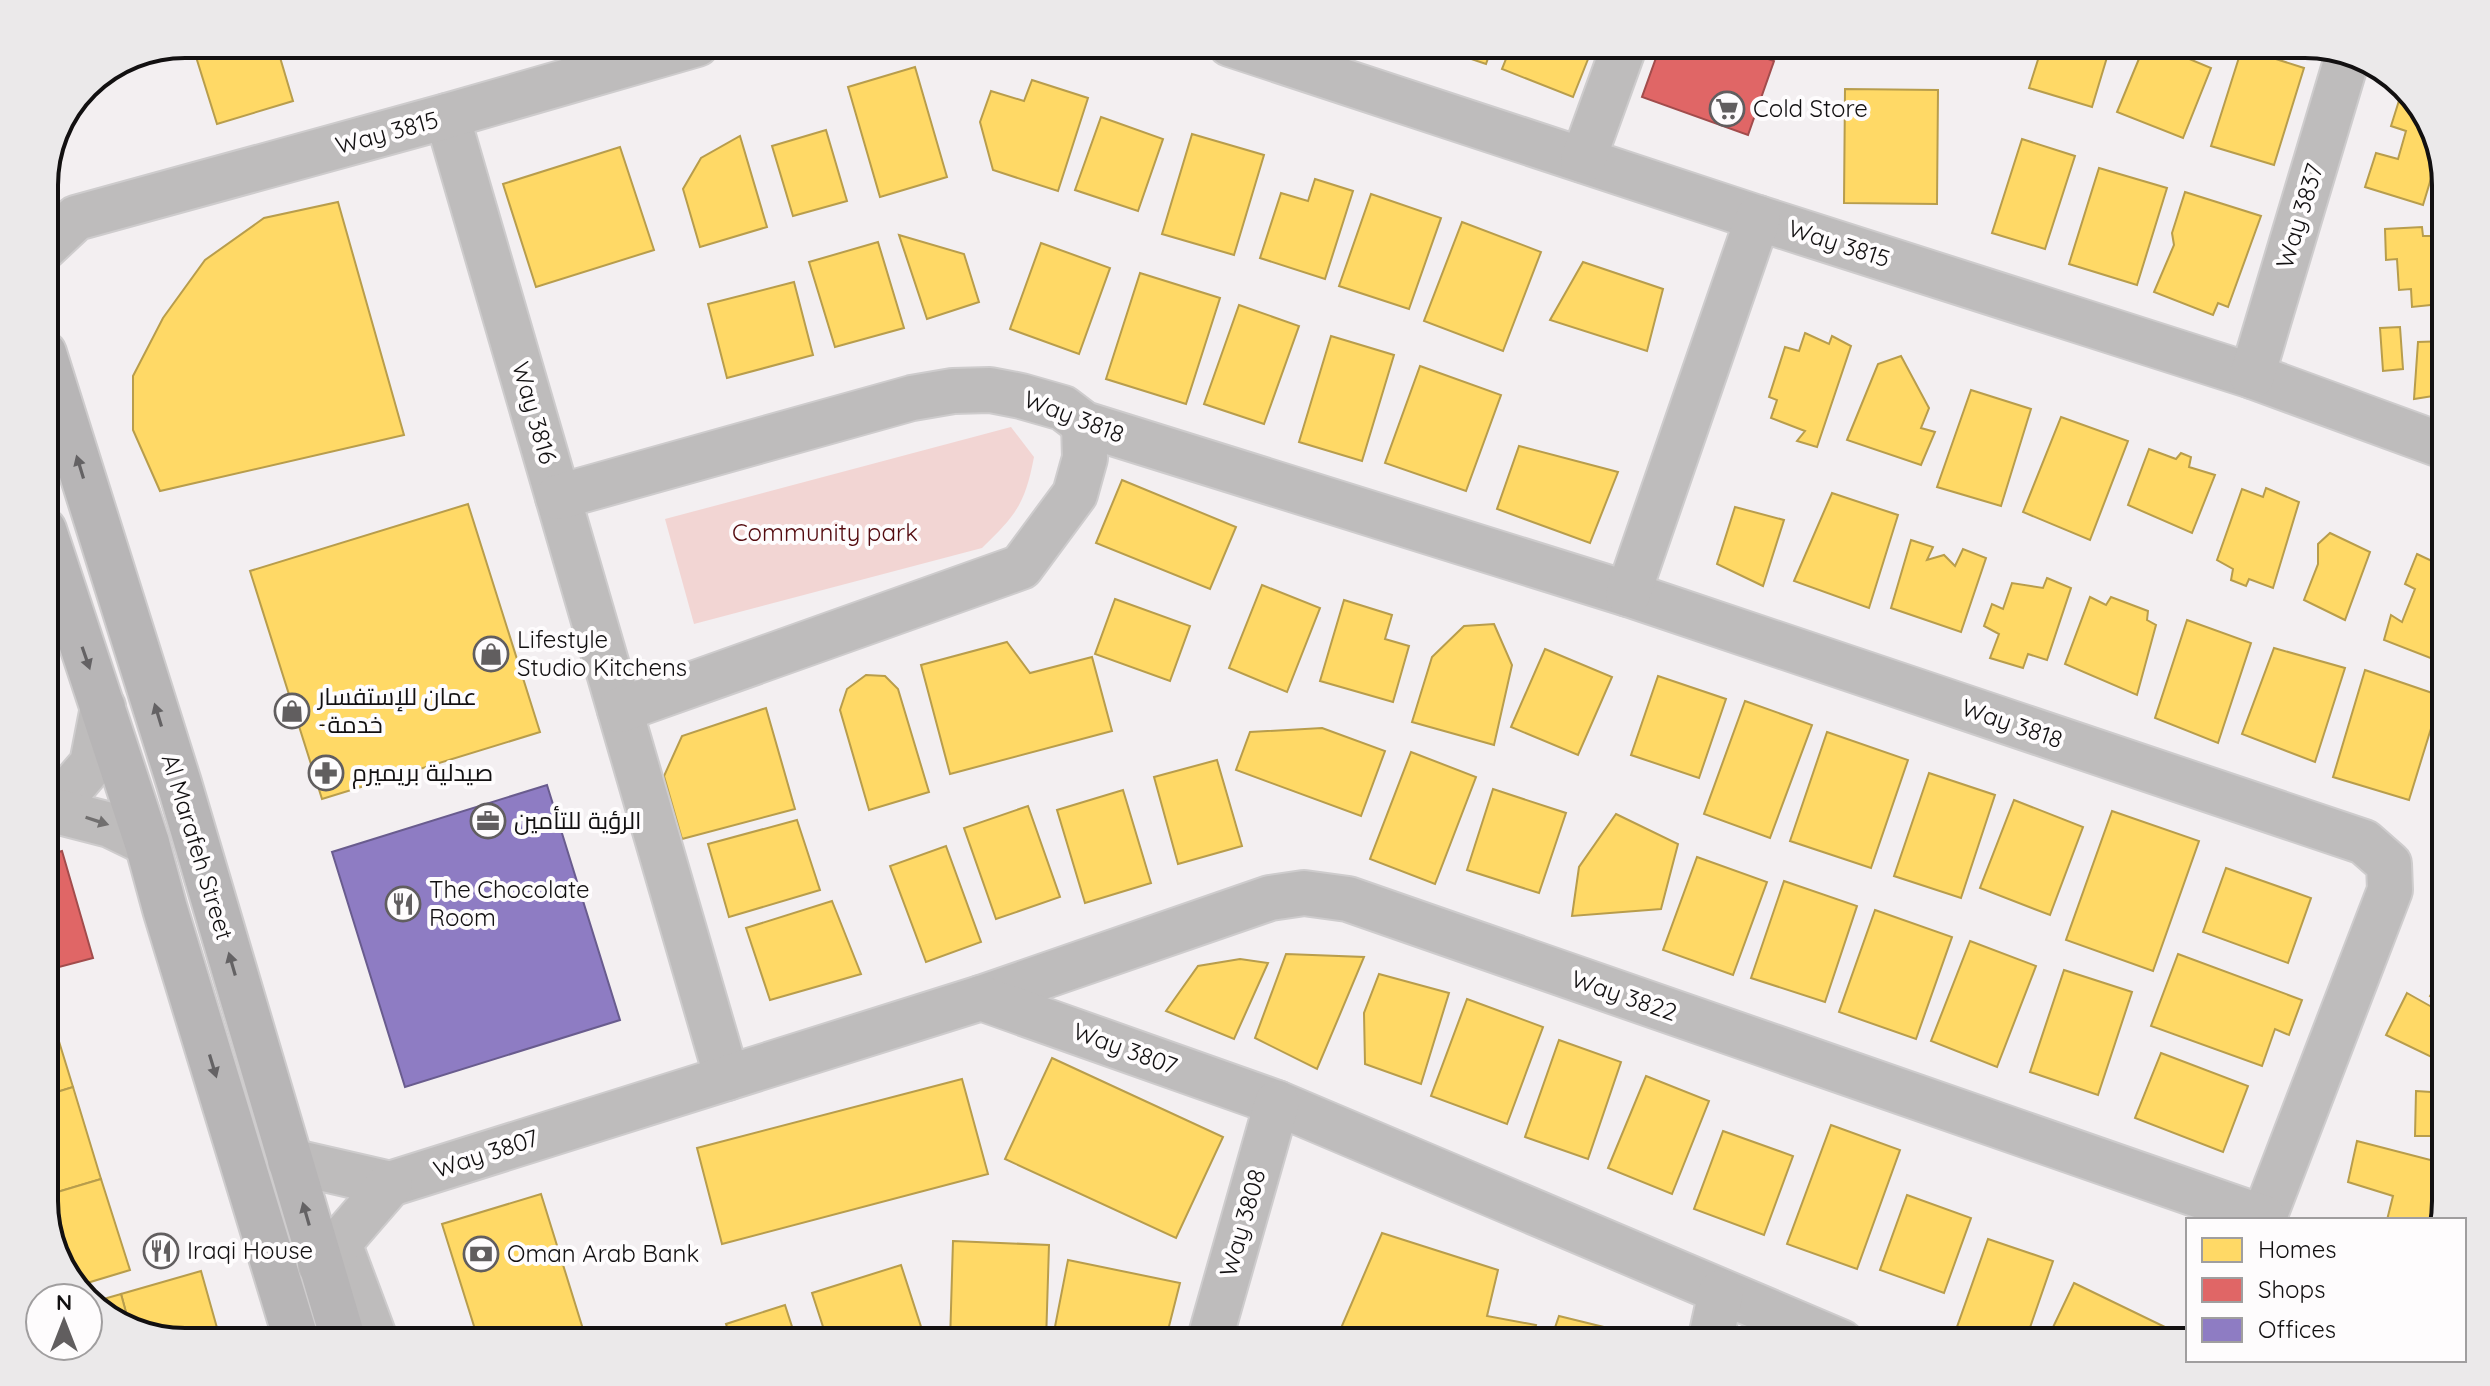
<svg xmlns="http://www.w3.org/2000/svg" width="2490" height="1386" viewBox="0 0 2490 1386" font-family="Quicksand,Cairo,sans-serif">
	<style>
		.green { fill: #f2d5d3 }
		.homes { fill: #ffd966; stroke: #b89d4c; stroke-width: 2 }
		.shops { fill: #e06666; stroke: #a24c4c; stroke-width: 2 }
		.offices { fill: #8e7cc3; stroke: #695c8e; stroke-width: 2 }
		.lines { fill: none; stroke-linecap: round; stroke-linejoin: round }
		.minor-casing { stroke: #cecccd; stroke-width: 48 }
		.major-casing { stroke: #cecccd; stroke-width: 48 }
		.minor { stroke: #bebcbc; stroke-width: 44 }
		.major { stroke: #b7b5b6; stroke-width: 44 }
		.oneway { fill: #646264 }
		.oneway2 { fill: #716f6f }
		.labels { text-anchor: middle; stroke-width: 8; stroke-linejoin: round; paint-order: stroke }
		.poi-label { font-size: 24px; fill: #121011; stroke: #fefcfd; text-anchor: start }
		.street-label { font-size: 24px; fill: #121011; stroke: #fefcfd }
		.park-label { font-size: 24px; fill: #540b0f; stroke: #fefcfd }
		.rim { fill: none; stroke: #121011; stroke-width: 4 }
	</style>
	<rect width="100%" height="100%" fill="#f3eff1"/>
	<path class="green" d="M1011 427 1034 457C1025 504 1016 515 982 548L694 624 665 519Z"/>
	<g class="homes">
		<path d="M192 44H276L293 101 217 124Z"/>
		<path d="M1427 44H1493L1486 64Z"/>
		<path d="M1512 44H1594L1573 97 1502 69Z"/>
		<path d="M2043 44H2111L2092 107 2029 88Z"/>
		<path d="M2152 44H2176L2182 56 2211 68 2183 138 2117 112 2143 49Z"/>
		<path d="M171 47 172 49 115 66 131 55Z"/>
		<path d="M2242 48 2304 68 2274 165 2211 146Z"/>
		<path d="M915 67 947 177 880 197 848 87Z"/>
		<path d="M1032 80 1088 98 1058 191 993 170 980 122 991 91 1024 101Z"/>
		<path d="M1845 89 1938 90 1937 204 1844 203Z"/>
		<path d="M2402 91 2427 114 2446 176 2433 172 2423 205 2365 187 2376 153 2398 159 2406 131 2391 126Z"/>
		<path d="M1101 117 1163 139 1138 211 1075 190Z"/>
		<path d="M826 130 847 201 793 216 772 146Z"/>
		<path d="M1192 134 1264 155 1234 255 1162 234Z"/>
		<path d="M740 136 767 227 700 247 683 189 701 158Z"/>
		<path d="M2022 139 2075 156 2045 249 1992 233Z"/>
		<path d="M620 147 654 250 536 287 503 184Z"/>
		<path d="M2099 168 2167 188 2137 285 2069 264Z"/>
		<path d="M1315 179 1353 191 1325 279 1260 258 1281 193 1308 201Z"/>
		<path d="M2185 192 2261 216 2228 307 2218 303 2213 315 2154 292 2174 245 2172 233Z"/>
		<path d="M1371 194 1441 218 1409 309 1339 286Z"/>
		<path d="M338 202 404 435 160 491 133 430V376L163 318 205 260 264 218Z"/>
		<path d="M1462 222 1541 252 1503 351 1424 321Z"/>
		<path d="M2422 227 2423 236H2436L2437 257 2446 256V296H2440V304L2412 307 2411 289 2399 290 2397 259 2386 260 2385 229Z"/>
		<path d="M899 235 964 254 979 302 927 319Z"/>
		<path d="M878 242 904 328 835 347 809 262Z"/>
		<path d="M1041 243 1110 268 1079 354 1010 329Z"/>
		<path d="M1583 262 1663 289 1647 351 1550 320Z"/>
		<path d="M1140 273 1220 298 1186 404 1106 379Z"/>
		<path d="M794 282 813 355 727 378 708 304Z"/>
		<path d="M1239 305 1299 326 1264 424 1204 404Z"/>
		<path d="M2400 327 2403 369 2383 371 2380 328Z"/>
		<path d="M1805 333 1829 344 1832 336 1851 346 1817 447 1797 441 1805 431 1771 418 1777 400 1769 397 1785 347 1799 351Z"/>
		<path d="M1331 336 1394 355 1362 461 1299 442Z"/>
		<path d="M2446 341V394L2414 399 2418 342Z"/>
		<path d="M1901 356 1929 408 1921 428 1935 432 1921 465 1847 440 1878 364Z"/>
		<path d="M1420 366 1501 395 1466 491 1385 463Z"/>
		<path d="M1971 390 2031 409 2001 506 1937 487Z"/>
		<path d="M2061 417 2128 441 2090 540 2023 512Z"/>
		<path d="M1519 446 1618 472 1590 543 1497 509Z"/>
		<path d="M2149 449 2176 459 2181 453 2191 457 2189 467 2215 475 2192 533 2128 505Z"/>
		<path d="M1122 480 1236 527 1210 589 1096 543Z"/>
		<path d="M2266 488 2299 502 2273 588 2249 579 2246 586 2231 580 2233 569 2217 560 2242 489 2263 497Z"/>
		<path d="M1832 493 1898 515 1869 608 1794 581Z"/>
		<path d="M468 504 540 732 322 799 250 571Z"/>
		<path d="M1735 507 1784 520 1763 586 1717 564Z"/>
		<path d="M2330 533 2370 552 2345 620 2304 600 2318 564V544Z"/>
		<path d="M1911 540 1933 547 1927 560 1944 555 1955 566 1963 549 1986 558 1961 632 1891 608Z"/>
		<path d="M2417 554 2434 562 2439 556 2446 558V664L2384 640 2391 615 2402 622 2415 589 2405 584Z"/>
		<path d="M2047 578 2071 588 2047 660 2028 654 2023 668 1990 658 1999 634 1984 626 1992 604 2003 609 2012 583 2043 588Z"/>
		<path d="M1262 585 1320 608 1287 692 1229 668Z"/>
		<path d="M2090 597 2106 605 2111 597 2148 611 2147 620 2156 625 2137 695 2065 664Z"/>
		<path d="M1115 599 1190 626 1170 681 1095 654Z"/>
		<path d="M1344 600 1392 615 1385 639 1409 646 1393 702 1320 681Z"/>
		<path d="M2187 620 2251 643 2218 743 2155 718Z"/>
		<path d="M1494 624 1512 665 1494 745 1412 722 1432 657 1464 626Z"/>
		<path d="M1007 642 1030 673 1092 657 1112 731 950 774 921 665Z"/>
		<path d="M2274 648 2345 668 2315 762 2242 734Z"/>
		<path d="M1545 649 1612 677 1578 755 1511 727Z"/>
		<path d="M2365 670 2441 696 2409 800 2333 777Z"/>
		<path d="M866 675 885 676 898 689 929 792 869 810 840 710 847 689Z"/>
		<path d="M1658 676 1726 699 1699 778 1631 755Z"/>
		<path d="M1745 701 1812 725 1770 838 1704 814Z"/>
		<path d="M766 708 795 809 682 839 664 776 682 736Z"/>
		<path d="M1322 728 1385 751 1361 816 1236 770 1250 732Z"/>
		<path d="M1827 732 1908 760 1871 868 1790 841Z"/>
		<path d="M1411 752 1476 777 1435 884 1370 859Z"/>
		<path d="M1217 760 1242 846 1178 864 1154 777Z"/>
		<path d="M1929 773 1995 795 1961 898 1894 876Z"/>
		<path d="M1493 789 1566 813 1539 893 1467 870Z"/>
		<path d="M1123 790 1151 883 1085 903 1057 810Z"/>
		<path d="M2014 800 2083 827 2050 915 1980 888Z"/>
		<path d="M1028 806 1060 897 996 919 964 828Z"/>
		<path d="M2112 811 2199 841 2153 971 2066 940Z"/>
		<path d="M1616 814 1678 844 1661 909 1572 916 1579 867Z"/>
		<path d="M797 820 820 890 729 917 708 844Z"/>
		<path d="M946 846 981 942 926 962 890 866Z"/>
		<path d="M1697 857 1767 882 1733 975 1663 950Z"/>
		<path d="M2226 868 2311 898 2288 963 2203 932Z"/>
		<path d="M1784 881 1857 906 1825 1002 1751 978Z"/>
		<path d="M832 901 861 974 770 1000 746 928Z"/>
		<path d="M1875 910 1952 937 1916 1039 1839 1012Z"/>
		<path d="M1970 941 2036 966 1997 1067 1931 1041Z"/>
		<path d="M1286 954 1364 957 1317 1069 1255 1038Z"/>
		<path d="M2178 954 2302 1000 2289 1035 2275 1029 2262 1066 2151 1026Z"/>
		<path d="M1240 959 1268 963 1234 1039 1166 1011 1198 966Z"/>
		<path d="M2446 967V1005L2430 996Z"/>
		<path d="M2064 970 2132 992 2098 1095 2030 1072Z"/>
		<path d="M1379 974 1449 993 1421 1084 1365 1064 1364 1013Z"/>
		<path d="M2407 993 2446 1015V1064L2386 1035Z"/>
		<path d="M45 996 73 1087 44 1096V997Z"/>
		<path d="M1467 999 1543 1027 1507 1124 1431 1096Z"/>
		<path d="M1559 1040 1621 1062 1588 1159 1525 1137Z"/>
		<path d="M2161 1053 2248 1086 2223 1152 2135 1118Z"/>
		<path d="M1052 1058 1223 1137 1176 1238 1005 1159Z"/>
		<path d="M1646 1076 1709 1101 1672 1194 1608 1168Z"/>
		<path d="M962 1079 988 1174 722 1244 697 1148Z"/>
		<path d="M73 1087 101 1179 44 1196V1096Z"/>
		<path d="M2416 1091 2446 1093V1136H2415Z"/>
		<path d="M1831 1125 1900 1150 1857 1269 1787 1244Z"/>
		<path d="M1723 1131 1793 1156 1764 1235 1694 1209Z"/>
		<path d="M2357 1141 2446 1164V1201L2441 1220H2387L2393 1196 2348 1182Z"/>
		<path d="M101 1179 130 1270 77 1286 63 1272 44 1210V1196Z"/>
		<path d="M541 1194 587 1342H479L442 1224Z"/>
		<path d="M1907 1195 1971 1218 1944 1293 1880 1270Z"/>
		<path d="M1382 1233 1498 1270 1487 1316 1536 1325 1531 1342H1335Z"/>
		<path d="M1988 1239 2053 1261 2025 1342H2001L1957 1327Z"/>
		<path d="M953 1241 1049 1245 1046 1342H950Z"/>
		<path d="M1068 1260 1180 1283 1165 1342H1052Z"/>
		<path d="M901 1265 926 1342H828L812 1293Z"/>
		<path d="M201 1271 221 1342H185L130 1327 121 1294Z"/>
		<path d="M2074 1283 2165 1327 2158 1342H2046Z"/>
		<path d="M121 1294 130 1327 115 1323 93 1302Z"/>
		<path d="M785 1305 797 1342H732L726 1324Z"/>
		<path d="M1559 1316 1665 1342H1550Z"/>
		<path d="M707 1329 711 1342H670Z"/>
	</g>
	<g class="shops">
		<path d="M1661 44H1725L1774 61 1748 135 1642 97Z"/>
		<path d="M62 851 93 958 44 971V856Z"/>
	</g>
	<path class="offices" d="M547 785 620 1020 405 1087 332 852Z"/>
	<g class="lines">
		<g class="minor-casing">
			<g id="minor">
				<path d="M1230 44 1758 218 2252 376 2446 447"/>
				<path d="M447 116 727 1078"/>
				<path d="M1583 160 1625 44"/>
				<path d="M44 248 76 218 447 116 697 44"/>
				<path d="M2252 376 2348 55"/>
				<path d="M558 497 912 398 953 391 990 390 1021 396 1063 408 1084 424 1628 594 2364 842 2389 864 2390 890 2263 1220"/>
				<path d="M1628 594 1758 218"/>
				<path d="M620 710 1021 567 1075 494 1085 458 1084 424"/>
				<path d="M44 804 74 785 92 764 103 707"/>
				<path d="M44 808 110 825 147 843"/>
				<path d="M981 998 1270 898 1304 893 1348 899 2264 1218"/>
				<path d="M290 1161 390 1184 981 998 1277 1103 1841 1342"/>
				<path d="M339 1243 376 1342"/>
				<path d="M320 1265 390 1184"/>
				<path d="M1209 1342 1277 1103"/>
				<path d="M1710 1342 1721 1292"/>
			</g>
		</g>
		<g class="major-casing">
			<g id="major">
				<path d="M44 353 179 783 344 1342"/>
				<path d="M44 530 147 843 165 909 297 1342"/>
			</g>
		</g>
		<use href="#minor" class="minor"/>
		<use href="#major" class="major"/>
	</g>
	<defs><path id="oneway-solid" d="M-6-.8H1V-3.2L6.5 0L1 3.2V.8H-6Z" transform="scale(2)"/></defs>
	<g class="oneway">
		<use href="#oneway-solid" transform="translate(80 467) rotate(-107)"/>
		<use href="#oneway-solid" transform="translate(86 658) rotate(71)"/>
		<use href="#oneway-solid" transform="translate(158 715) rotate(-107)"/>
		<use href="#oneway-solid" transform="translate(232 964) rotate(-106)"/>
		<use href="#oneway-solid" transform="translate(213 1066) rotate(73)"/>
		<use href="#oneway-solid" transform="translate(306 1214) rotate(-106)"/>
	</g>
	<use class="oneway2" href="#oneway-solid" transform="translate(97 821) rotate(18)"/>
	<defs>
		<g id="supermarket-ring" transform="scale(1.8)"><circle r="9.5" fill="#fefcfd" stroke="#615e5f" stroke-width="1.5"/><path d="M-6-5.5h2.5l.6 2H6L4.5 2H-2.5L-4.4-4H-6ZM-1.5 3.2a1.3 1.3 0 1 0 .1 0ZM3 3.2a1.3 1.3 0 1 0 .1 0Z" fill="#615e5f"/></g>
		<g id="shop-ring" transform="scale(1.8)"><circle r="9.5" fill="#fefcfd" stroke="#615e5f" stroke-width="1.5"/><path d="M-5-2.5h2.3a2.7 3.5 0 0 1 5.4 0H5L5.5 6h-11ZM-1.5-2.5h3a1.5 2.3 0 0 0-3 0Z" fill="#615e5f"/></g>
		<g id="pharmacy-ring" transform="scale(1.8)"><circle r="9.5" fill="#fefcfd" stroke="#615e5f" stroke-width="1.5"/><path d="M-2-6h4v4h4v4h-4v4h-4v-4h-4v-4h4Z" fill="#615e5f"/></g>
		<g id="office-ring" transform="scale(1.8)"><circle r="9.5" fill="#fefcfd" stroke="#615e5f" stroke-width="1.5"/><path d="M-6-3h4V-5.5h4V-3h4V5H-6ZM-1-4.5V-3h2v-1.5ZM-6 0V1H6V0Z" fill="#615e5f"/></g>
		<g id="restaurant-ring" transform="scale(1.8)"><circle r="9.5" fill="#fefcfd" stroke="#615e5f" stroke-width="1.5"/><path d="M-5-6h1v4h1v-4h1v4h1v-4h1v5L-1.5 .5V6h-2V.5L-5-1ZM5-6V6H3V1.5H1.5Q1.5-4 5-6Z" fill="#615e5f"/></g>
		<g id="bank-ring" transform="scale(1.8)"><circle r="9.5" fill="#fefcfd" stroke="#615e5f" stroke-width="1.5"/><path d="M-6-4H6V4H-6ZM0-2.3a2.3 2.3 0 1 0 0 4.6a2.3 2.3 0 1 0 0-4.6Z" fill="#615e5f"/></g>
	</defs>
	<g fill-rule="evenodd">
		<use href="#supermarket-ring" x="1727" y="109"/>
		<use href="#shop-ring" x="491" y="654"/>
		<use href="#shop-ring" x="292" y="711"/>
		<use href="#pharmacy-ring" x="326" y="773"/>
		<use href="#office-ring" x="488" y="821"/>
		<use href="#restaurant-ring" x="403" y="904"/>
		<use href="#restaurant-ring" x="161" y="1251"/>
		<use href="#bank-ring" x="481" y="1254"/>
	</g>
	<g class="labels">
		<g class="poi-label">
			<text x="1753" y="117">Cold Store</text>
			<text x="517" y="648">Lifestyle<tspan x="517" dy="28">Studio Kitchens</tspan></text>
			<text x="318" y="705">عمان للإستفسار<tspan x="318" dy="28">-خدمة</tspan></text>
			<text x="352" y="781">صيدلية بريميرم</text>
			<text x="514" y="829">الرؤية للتأمين</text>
			<text x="429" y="898">The Chocolate<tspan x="429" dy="28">Room</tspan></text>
			<text x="187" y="1259">Iraqi House</text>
			<text x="507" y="1262">Oman Arab Bank</text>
		</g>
		<g class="street-label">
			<text transform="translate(387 133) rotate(-15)" y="8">Way 3815</text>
			<text transform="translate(2300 216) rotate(-73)" y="8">Way 3837</text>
			<text transform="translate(1839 244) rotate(18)" y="8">Way 3815</text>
			<text transform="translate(534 413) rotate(74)" y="8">Way 3816</text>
			<text transform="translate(1074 417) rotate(21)" y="8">Way 3818</text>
			<text transform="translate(2012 724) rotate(19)" y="8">Way 3818</text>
			<text transform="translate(197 847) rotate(73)" y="8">Al Marafeh Street</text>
			<text transform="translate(1624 996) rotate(19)" y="8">Way 3822</text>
			<text transform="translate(1125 1049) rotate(20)" y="8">Way 3807</text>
			<text transform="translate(486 1154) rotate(-18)" y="8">Way 3807</text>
			<text transform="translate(1243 1223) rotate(-74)" y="8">Way 3808</text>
		</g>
		<g class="park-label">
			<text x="825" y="541">Community park</text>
		</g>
	</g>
	<path d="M0 0H2490V1386H0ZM185 58H2305A127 127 0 0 1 2432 185V1201A127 127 0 0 1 2305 1328H185A127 127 0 0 1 58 1201V185A127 127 0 0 1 185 58Z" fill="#ebe9ea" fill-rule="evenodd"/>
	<path class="rim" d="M185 58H2305A127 127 0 0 1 2432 185V1201A127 127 0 0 1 2305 1328H185A127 127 0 0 1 58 1201V185A127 127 0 0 1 185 58Z"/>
	<rect x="2186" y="1218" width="280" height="144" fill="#fefcfd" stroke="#a09e9f" stroke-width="2"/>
	<rect x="2202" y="1238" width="40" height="24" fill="#ffd966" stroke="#a09e9f" stroke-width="2"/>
	<text x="2258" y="1258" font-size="24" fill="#121011">Homes</text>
	<rect x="2202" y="1278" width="40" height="24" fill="#e06666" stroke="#a09e9f" stroke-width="2"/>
	<text x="2258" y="1298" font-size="24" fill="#121011">Shops</text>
	<rect x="2202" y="1318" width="40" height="24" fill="#8e7cc3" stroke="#a09e9f" stroke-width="2"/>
	<text x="2258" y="1338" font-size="24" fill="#121011">Offices</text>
	<g transform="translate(64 1322)"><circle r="38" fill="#fefcfd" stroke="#a09e9f" stroke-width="2"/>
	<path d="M0-6L14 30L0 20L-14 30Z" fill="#615e5f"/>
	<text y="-12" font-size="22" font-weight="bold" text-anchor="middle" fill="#121011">N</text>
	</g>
</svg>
